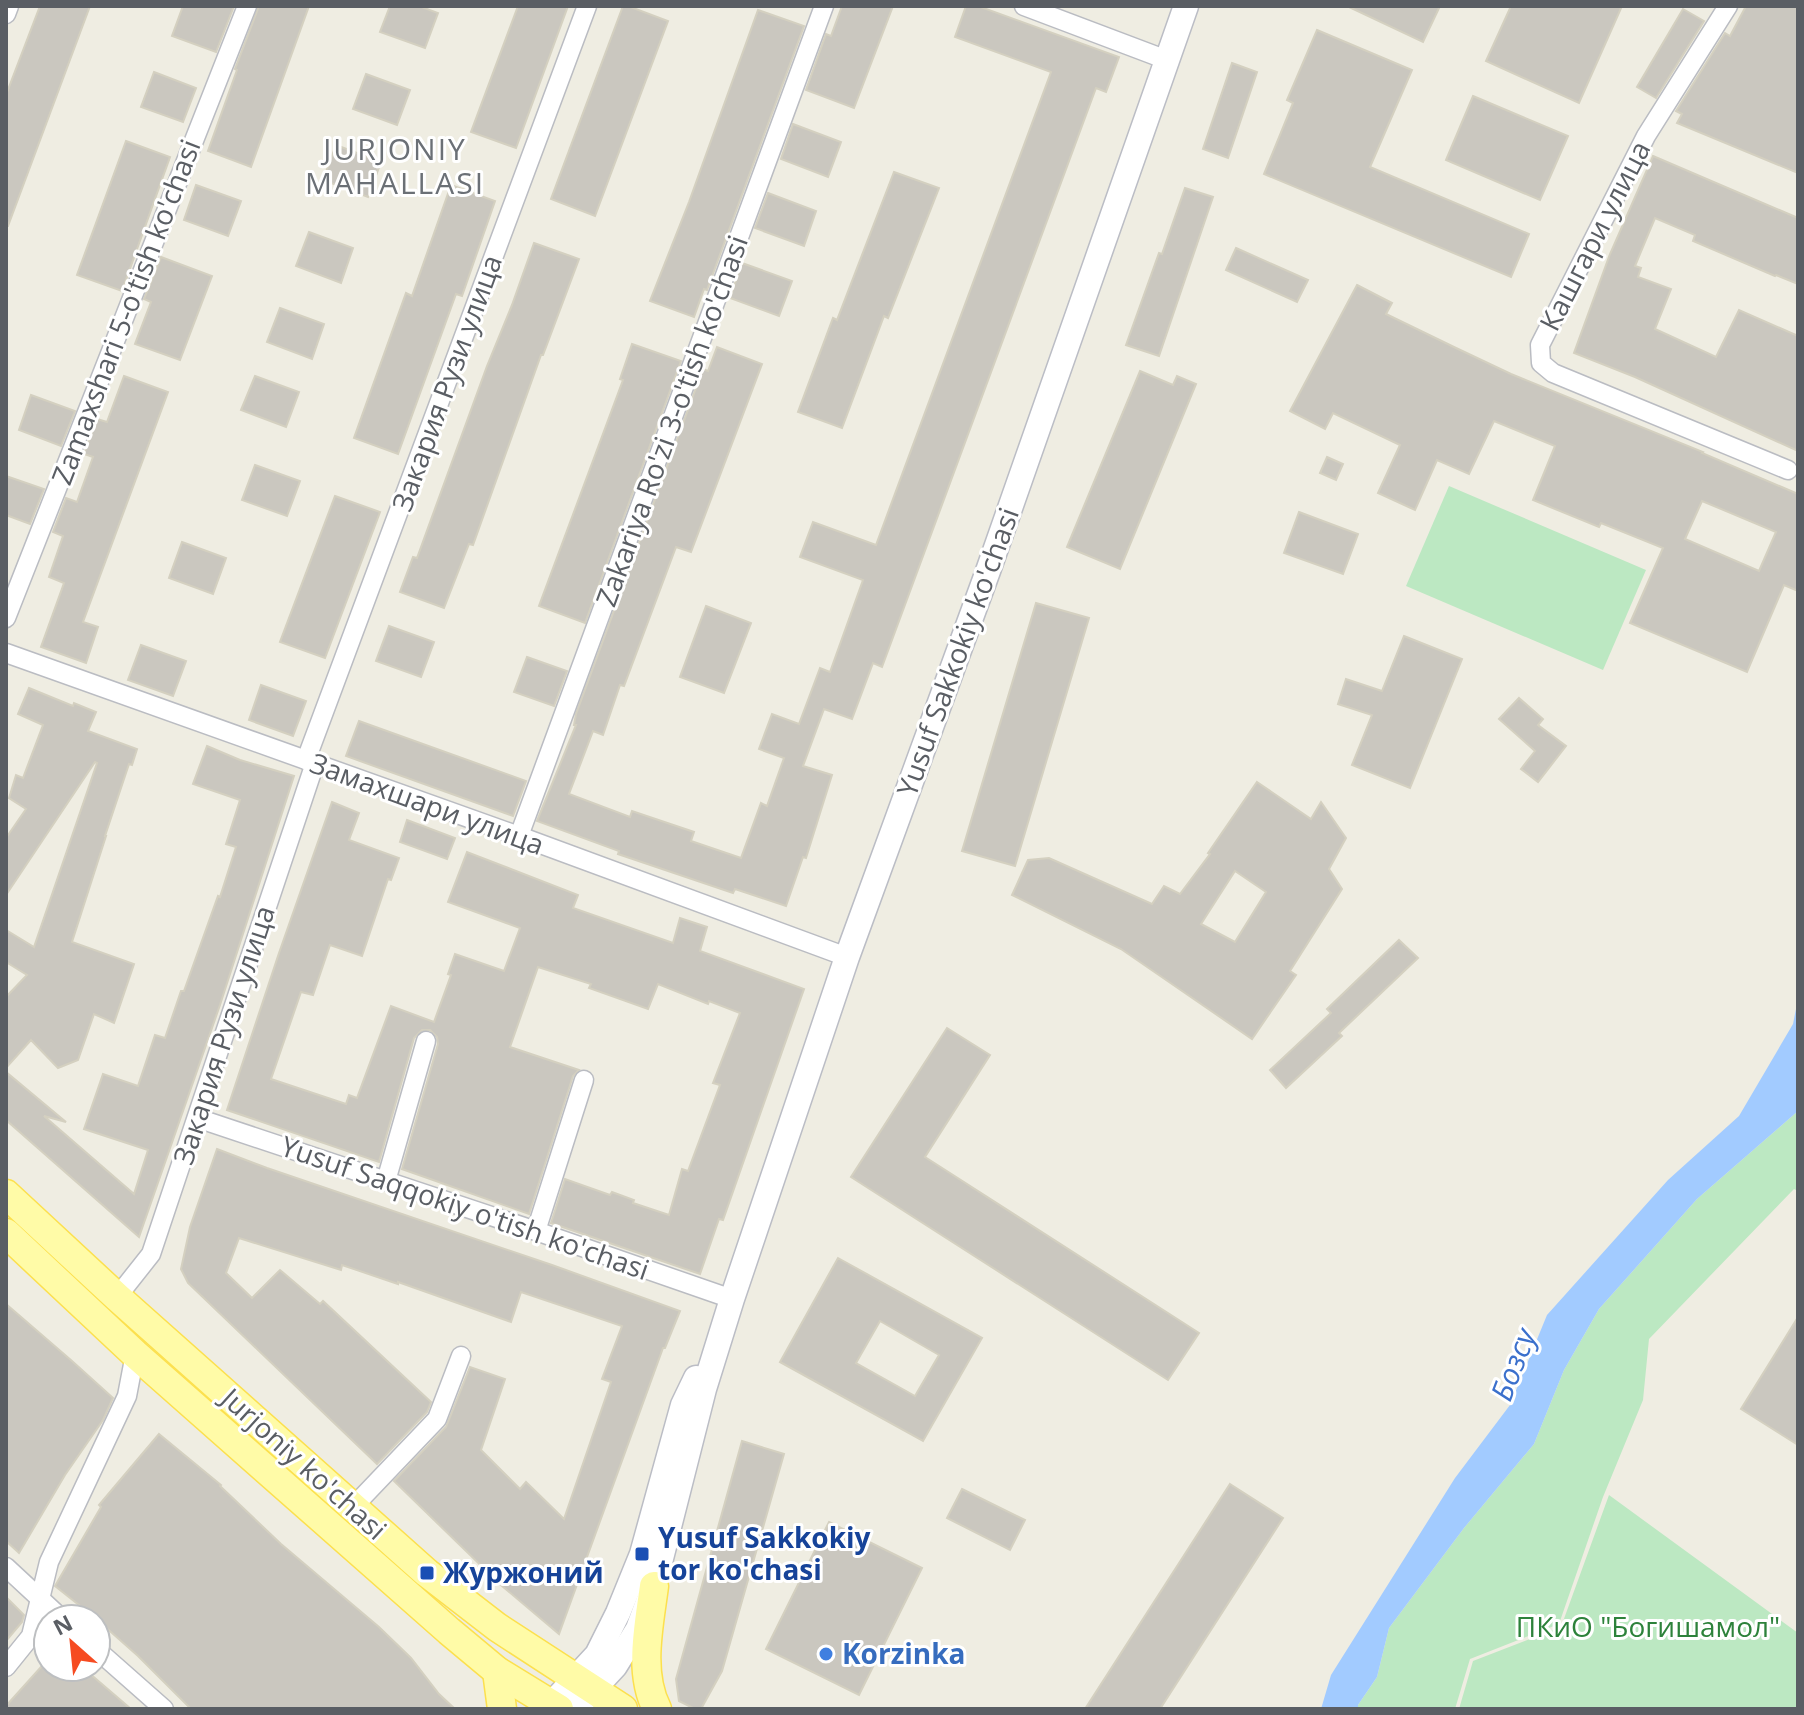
<svg xmlns="http://www.w3.org/2000/svg" width="1804" height="1715" viewBox="0 0 1804 1715" font-family="'Open Sans',sans-serif">
	<style>
		.green { fill: #bce8c2 }
		.water { fill: #a2cbff }
		.building { fill: #cac7bf; stroke: #d4d0c0; stroke-width: 2; fill-rule: evenodd }
		.lines { fill: none; stroke-linecap: round; stroke-linejoin: round }
		.street-casing { stroke: #babcc2; stroke-width: 21 }
		.secondary-casing { stroke: #bbbdc5; stroke-width: 27 }
		.primary-casing { stroke: #fce04e; stroke-width: 31 }
		.street { stroke: #fff; stroke-width: 18 }
		.secondary { stroke: #fff; stroke-width: 24 }
		.primary { stroke: #fffba7; stroke-width: 28 }
		.transit-dot { fill: #1a4fb4; stroke: #fff; stroke-width: 3 }
		.shop-dot { fill: #3f7fe0; stroke: #fff; stroke-width: 3 }
		.labels { text-anchor: middle; stroke-width: 6; stroke-linejoin: round; paint-order: stroke }
		.street-label { font-size: 28px; fill: #5a5e64; stroke: #fff }
		.transit-label { font-size: 28px; font-weight: bold; fill: #164399; stroke: #fff; text-anchor: start }
		.park-label { font-size: 28px; fill: #2d823b; stroke: #fff }
		.shop-label { font-size: 28px; font-weight: bold; fill: #366cbe; stroke: #fff; text-anchor: start }
		.neighbourhood-label { font-size: 30px; letter-spacing: 2px; fill: #6b7076; stroke: #fff }
		.water-label { font-size: 30px; font-style: italic; fill: #3b70cc; stroke: #fff }
	</style>
	<rect width="100%" height="100%" fill="#efede2"/>
	<g class="green">
		<path d="M1449 486 1646 570 1603 670 1406 586Z"/>
		<path d="M1798 1111V1191L1794 1189 1649 1339 1643 1400 1603 1497 1559 1624 1470 1659 1455 1709H1358V1705L1377 1677 1389 1628 1464 1528 1534 1444 1564 1370 1599 1309 1697 1199Z"/>
		<path d="M1609 1495 1798 1633V1709H1459L1473 1661 1561 1627Z"/>
	</g>
	<path class="water" d="M1798 999V1111L1697 1199 1599 1309 1564 1370 1534 1444 1464 1528 1389 1628 1377 1677 1358 1705V1709H1321L1331 1675 1455 1478 1510 1405 1547 1315 1668 1180 1739 1116 1793 1024Z"/>
	<g class="building">
		<path d="M40 6H90L8 226H6V95Z"/>
		<path d="M183 6H234L216 52 172 36Z"/>
		<path d="M259 6H309L251 167 208 151 237 70 235 69Z"/>
		<path d="M390 6H419L438 13 425 48 380 32Z"/>
		<path d="M518 6H568L516 148 471 132Z"/>
		<path d="M623 6H628L668 21 595 216 551 199Z"/>
		<path d="M842 6H893L854 108 806 90 826 34 831 36Z"/>
		<path d="M966 6H978L1119 57 1106 92 1096 88 882 667 873 663 852 719 824 709 803 766 832 775 806 858 803 857 786 906 735 889 733 893 618 854 619 851 537 821 576 725H574L576 714 703 369 708 371 717 347 762 364 691 552 676 547 624 686 620 685 603 735 593 731 569 794 630 817 632 811 694 832 691 841 741 858 761 803 767 806 784 758 759 749 772 714 799 724 820 668 830 672 863 580 800 557 813 522 876 545 1051 72 955 37Z"/>
		<path d="M1347 6H1440L1423 42Z"/>
		<path d="M1511 6H1622L1579 103 1486 61Z"/>
		<path d="M1746 6H1798V173L1677 123 1682 114 1676 111 1725 33 1730 36Z"/>
		<path d="M1683 9 1704 21 1656 98 1637 87Z"/>
		<path d="M758 10 804 26 707 290 704 289 694 317 650 301 689 202Z"/>
		<path d="M1317 30 1412 70 1370 167 1529 234 1511 277 1264 174 1293 103 1287 100Z"/>
		<path d="M1232 63 1257 72 1228 158 1203 149Z"/>
		<path d="M154 72 196 88 183 122 141 107Z"/>
		<path d="M366 74 410 90 397 125 353 109Z"/>
		<path d="M1473 96 1568 136 1540 200 1446 160Z"/>
		<path d="M793 124 841 142 828 177 781 159Z"/>
		<path d="M126 141 170 157 122 291 77 275Z"/>
		<path d="M336 145 381 162 368 197 323 180Z"/>
		<path d="M1653 156 1798 218V284L1776 275 1775 276 1693 241 1695 235 1655 218 1635 266 1641 268 1638 277 1671 289 1655 329 1716 357 1739 310 1798 336V451L1635 377 1574 353 1610 254Z"/>
		<path d="M894 172 939 188 888 318 884 316 842 428 798 412 833 318 837 320Z"/>
		<path d="M196 185 241 201 228 236 184 220Z"/>
		<path d="M451 185 495 201 462 296 456 294 398 454 354 438 406 293 412 296Z"/>
		<path d="M1185 188 1213 197 1159 356 1126 345 1159 253 1162 254Z"/>
		<path d="M768 193 816 211 804 246 755 228Z"/>
		<path d="M309 232 353 248 341 283 296 266Z"/>
		<path d="M534 243 579 259 543 355H541L473 545 469 544 444 608 400 592 413 557 417 558 487 366 512 305Z"/>
		<path d="M1236 248 1308 280 1297 302 1226 270Z"/>
		<path d="M161 257 212 276 180 360 135 344 151 302 144 299Z"/>
		<path d="M742 263 792 281 779 316 730 298Z"/>
		<path d="M1357 285 1392 303 1386 314 1454 347 1511 374 1703 452 1702 453 1798 494V591L1784 585 1747 672 1630 623 1663 548 1601 523 1599 527 1533 500 1555 446 1494 421 1469 474 1437 460 1415 510 1378 493 1400 445 1333 413 1325 429 1290 411ZM1702 501 1776 532 1759 571 1685 539Z"/>
		<path d="M280 308 324 324 312 359 267 342Z"/>
		<path d="M632 344 681 361 585 623 539 606 623 380 620 379Z"/>
		<path d="M1140 371 1173 385 1177 376 1196 384 1120 569 1067 547Z"/>
		<path d="M124 376 168 392 83 622 98 627 86 663 41 647 64 583 49 577 63 536 53 532 66 498 77 502 93 457 84 454 97 419 107 422Z"/>
		<path d="M255 376 299 392 286 427 241 410Z"/>
		<path d="M31 395 75 411 61 446 19 430Z"/>
		<path d="M1327 457 1343 464 1336 480 1320 473Z"/>
		<path d="M255 465 300 481 287 516 242 500Z"/>
		<path d="M6 476 44 489 30 524 6 515Z"/>
		<path d="M335 496 380 512 325 658 280 642Z"/>
		<path d="M1299 512 1358 534 1343 574 1284 553Z"/>
		<path d="M182 542 226 558 213 594 169 578Z"/>
		<path d="M1036 603 1089 618 1015 866 962 851Z"/>
		<path d="M706 606 751 623 724 693 680 677Z"/>
		<path d="M389 626 434 642 421 677 376 661Z"/>
		<path d="M1404 636 1462 659 1410 788 1352 765 1372 715 1338 704 1346 679 1382 691Z"/>
		<path d="M141 645 186 661 173 696 128 680Z"/>
		<path d="M527 657 567 671 554 706 514 692Z"/>
		<path d="M261 685 306 701 293 736 249 720Z"/>
		<path d="M29 688 73 706 74 703 96 712 88 731 137 749 132 765 129 764 105 836H106L72 942 134 964 114 1023 94 1014 78 1060 58 1068 31 1040 6 1068V997L27 975 6 962V930L34 947 97 763 95 762 6 895V838L26 809 9 798 16 775 23 778 43 725 18 714Z"/>
		<path d="M1519 698 1543 719 1538 725 1566 746 1538 782 1521 769 1535 751 1499 719Z"/>
		<path d="M359 721 526 781 513 816 346 756Z"/>
		<path d="M207 746 240 760 294 776 220 1005 139 1237 6 1120V1072L66 1122 44 1116 134 1194 148 1150 84 1129 103 1074 138 1086 155 1035 165 1038 181 991H184L218 896 220 897 236 847 226 844 240 800 193 784Z"/>
		<path d="M1257 782 1311 819 1321 802 1346 838 1329 869 1342 889 1290 971 1296 975 1252 1039 1121 949 1012 895 1028 860 1049 858 1152 904 1164 886 1180 894 1210 854 1208 853ZM1235 871 1266 892 1235 942 1201 924Z"/>
		<path d="M332 802 359 813 349 840 399 858 391 880 388 879 362 956 330 945 313 995 301 992 271 1079 346 1104 349 1095 357 1098 391 1006 434 1022 451 975 448 974 455 954 504 971 520 928 448 902 467 852 578 895 573 908 673 943 680 918 707 927 700 951 804 989 723 1220 719 1219 700 1274 551 1223 565 1179 610 1195 612 1192 634 1200 633 1203 669 1215 682 1169 688 1171 720 1085 713 1083 740 1013 709 1001 708 1004 658 984 648 1009 589 988 591 984 538 967 510 1047 579 1070 573 1076 529 1214 402 1169 438 1044 437 1037 430 1030H422L414 1038 379 1162 227 1110 279 953Z"/>
		<path d="M407 820 455 838 447 859 400 842Z"/>
		<path d="M1399 940 1418 958 1339 1033 1342 1036 1286 1088 1270 1070 1331 1013 1327 1009Z"/>
		<path d="M947 1028 990 1055 925 1157 1199 1333 1168 1380 851 1177Z"/>
		<path d="M217 1149 267 1168 552 1265 680 1311 665 1348H663L559 1634 502 1586 394 1481 446 1427 470 1367 505 1379 481 1450 520 1489 526 1482 564 1519 611 1382 602 1379 622 1326 521 1292 511 1322 398 1282V1284L342 1265 341 1270 239 1238 226 1273 252 1298 280 1270 320 1304 323 1301 431 1402 427 1412 377 1464 188 1283 181 1269 190 1227Z"/>
		<path d="M838 1258 982 1338 923 1441 780 1362ZM880 1321 939 1355 915 1396 856 1363Z"/>
		<path d="M6 1304 72 1361 113 1398 103 1420 65 1475 19 1553 6 1541Z"/>
		<path d="M1798 1317V1445L1741 1409Z"/>
		<path d="M159 1434 221 1485 220 1486 281 1544 379 1627 411 1658 439 1694 455 1709H191L138 1656 94 1617 55 1586 101 1507 99 1505Z"/>
		<path d="M742 1441 784 1454 722 1671 701 1709H695L679 1701 676 1679Z"/>
		<path d="M1230 1484 1283 1518 1160 1709H1085Z"/>
		<path d="M962 1489 1025 1520 1010 1550 947 1518Z"/>
		<path d="M829 1522 922 1568 859 1695 766 1649Z"/>
		<path d="M6 1597 24 1615 22 1622 6 1641Z"/>
		<path d="M41 1667H82L131 1709H6V1706Z"/>
	</g>
	<g class="lines">
		<g class="street-casing">
			<g id="street">
				<path d="M1024 6 1167 60"/>
				<path d="M1728 6 1646 136 1540 345 1541 363 1553 373 1788 470"/>
				<path d="M6 14 9 6"/>
				<path d="M6 618 247 6"/>
				<path d="M6 653 519 836 847 957"/>
				<path d="M306 760 587 6"/>
				<path d="M519 836 824 6"/>
				<path d="M197 1118 536 1231 732 1299"/>
				<path d="M386 1181 426 1041"/>
				<path d="M536 1231 584 1080"/>
				<path d="M117 1297 151 1254 315 763"/>
				<path d="M353 1507 437 1419 461 1356"/>
				<path d="M6 1567 62 1619"/>
				<path d="M96 1649 164 1709"/>
				<path d="M6 1667 31 1636 49 1562 127 1396 135 1354"/>
			</g>
		</g>
		<g class="secondary-casing">
			<g id="secondary">
				<path d="M547 1709 597 1655 618 1613 642 1554 683 1405 696 1378"/>
				<path d="M575 1709 615 1666 638 1629 654 1586 704 1389 732 1299 847 957 988 571 1186 6"/>
			</g>
		</g>
		<g class="primary-casing">
			<g id="primary">
				<path d="M6 1194 117 1297 427 1573 497 1627 623 1709"/>
				<path d="M6 1233 135 1354 449 1631 497 1671 559 1709"/>
				<path d="M654 1586C649 1625 638 1672 657 1709"/>
				<path d="M497 1671 502 1709"/>
			</g>
		</g>
		<use href="#street" class="street"/>
		<use href="#secondary" class="secondary"/>
		<use href="#primary" class="primary"/>
	</g>
	<g class="transit-dot">
		<rect x="634" y="1546" width="16" height="16" rx="4"/>
		<rect x="419" y="1565" width="16" height="16" rx="4"/>
	</g>
	<circle class="shop-dot" cx="826" cy="1654" r="8"/>
	<g class="labels">
		<g class="street-label">
			<text transform="translate(1595 236) rotate(-63)" y="10">Кашгари улица</text>
			<text transform="translate(126 312) rotate(-69)" y="10">Zamaxshari 5-o'tish ko'chasi</text>
			<text transform="translate(447 383) rotate(-70)" y="10">Закария Рузи улица</text>
			<text transform="translate(672 421) rotate(-70)" y="10">Zakariya Ro'zi 3-o'tish ko'chasi</text>
			<text transform="translate(958 652) rotate(-70)" y="10">Yusuf Sakkokiy ko'chasi</text>
			<text transform="translate(427 804) rotate(20)" y="10">Замахшари улица</text>
			<text transform="translate(224 1035) rotate(-72)" y="10">Закария Рузи улица</text>
			<text transform="translate(465 1208) rotate(19)" y="10">Yusuf Saqqokiy o'tish ko'chasi</text>
			<text transform="translate(304 1464) rotate(42)" y="10">Jurjoniy ko'chasi</text>
		</g>
		<g class="transit-label">
			<text x="658" y="1548">Yusuf Sakkokiy<tspan x="658" dy="32">tor ko'chasi</tspan></text>
			<text x="443" y="1583">Журжоний</text>
		</g>
		<g class="park-label">
			<text x="1648" y="1637">ПКиО "Богишамол"</text>
		</g>
		<g class="shop-label">
			<text x="842" y="1664">Korzinka</text>
		</g>
		<g class="neighbourhood-label">
			<text x="395" y="160">JURJONIY<tspan x="395" dy="34">MAHALLASI</tspan></text>
		</g>
		<g class="water-label">
			<text transform="translate(1514 1365) rotate(-69)" y="10">Бозсу</text>
		</g>
	</g>
	<rect width="1804" height="1715" fill="none" stroke="#5a5e64" stroke-width="16"/>
	<g transform="translate(72 1643) rotate(333)"><circle r="38" fill="#ffffff" stroke="#bdbfc1" stroke-width="2"/>
	<path d="M0-6L14 30L0 20L-14 30Z" fill="#f64b21"/>
	<text y="-12" font-size="22" font-weight="bold" text-anchor="middle" fill="#5a5e64">N</text>
	</g>
</svg>
